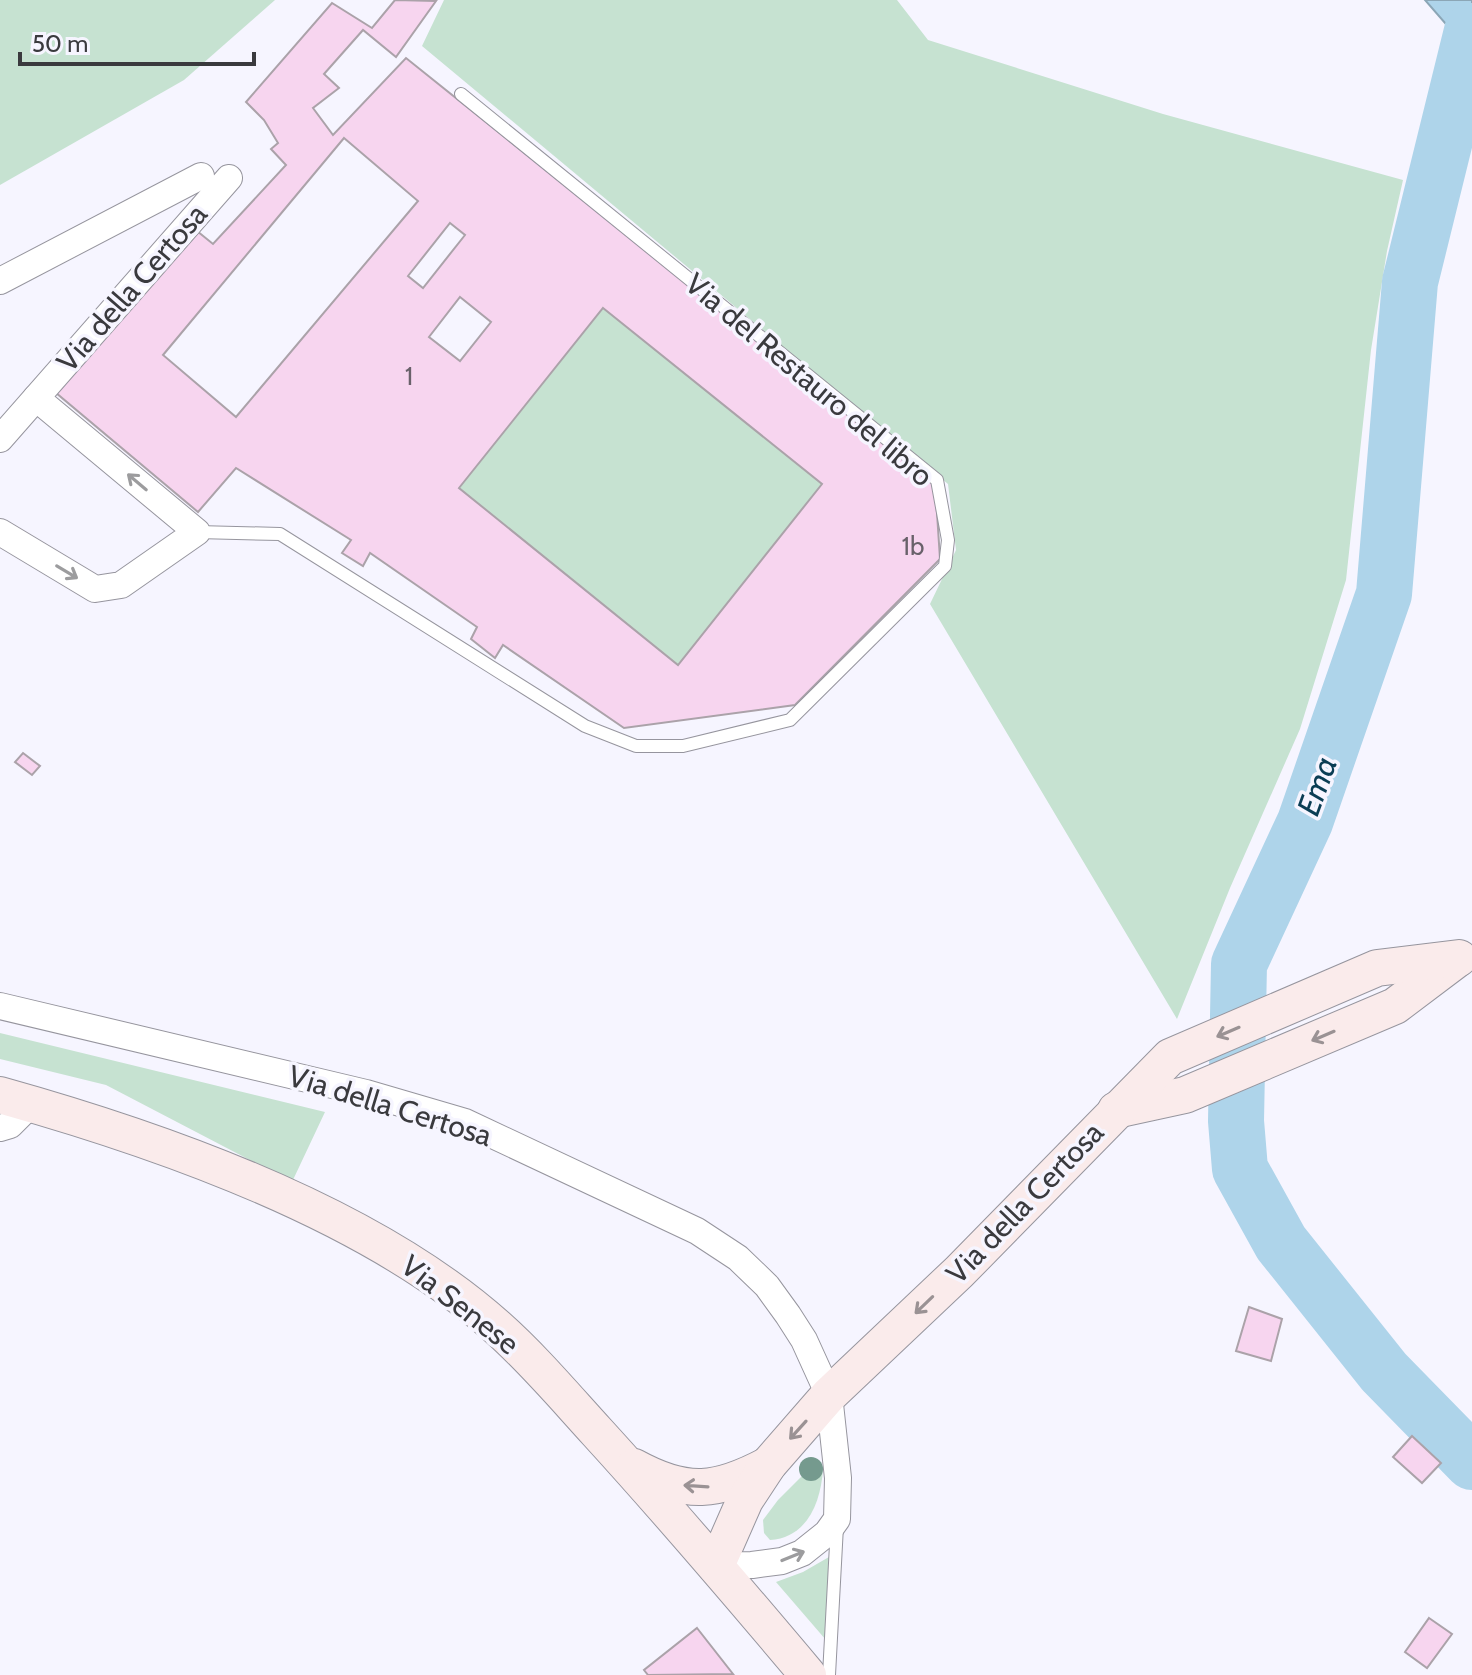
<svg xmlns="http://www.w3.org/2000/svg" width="1472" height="1675" viewBox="0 0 1472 1675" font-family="Cabin,sans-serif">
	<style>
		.green { fill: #c6e2d1 }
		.water { fill: #aed4ea; stroke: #8ba6b6; stroke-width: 2 }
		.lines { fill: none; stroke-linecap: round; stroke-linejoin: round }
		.river { stroke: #aed4ea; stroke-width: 56 }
		.building { fill: #f7d5ef; stroke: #aba2a9; stroke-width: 2; fill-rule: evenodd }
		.lane-casing { stroke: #96959e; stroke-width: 14 }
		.street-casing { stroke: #96959e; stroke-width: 28 }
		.secondary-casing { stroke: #96959e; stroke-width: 38 }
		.lane { stroke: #fff; stroke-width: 12 }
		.street { stroke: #fff; stroke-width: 26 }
		.secondary { stroke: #faebeb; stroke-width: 36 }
		.tree { fill: #759a8e }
		.oneway { stroke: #9c9c9e }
		.oneway2 { stroke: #9a9294 }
		.labels { text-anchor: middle; stroke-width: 7; stroke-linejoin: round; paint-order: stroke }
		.number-label { font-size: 26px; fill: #69616a }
		.street-label { font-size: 30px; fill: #3a3a3e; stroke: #f6f5ff }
		.water-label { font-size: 32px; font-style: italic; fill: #0a3d54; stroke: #f6f5ff }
	</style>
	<rect width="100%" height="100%" fill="#f6f5ff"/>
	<g class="green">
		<path d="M0 0H275L184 80 0 185Z"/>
		<path d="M444 0H897L928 40 1163 114 1403 180 1387 251 1371 350 1346 580 1300 729 1230 888 1177 1019 930 604 956 550 948 484 422 46Z"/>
		<path d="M603 308 822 484 678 665 459 488Z"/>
		<path d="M0 1033 325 1112 292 1182 106 1085 0 1059Z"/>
		<path d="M816 1462 823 1469C821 1502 807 1538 770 1540L764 1533 763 1520 778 1500Z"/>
		<path d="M829 1557 826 1640 776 1582 803 1572Z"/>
	</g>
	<path class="water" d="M1425 0H1472V32L1452 31Z"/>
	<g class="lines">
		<path class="river" d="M1472 31 1410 282 1384 594 1305 822 1239 964 1236 1121 1240 1169 1281 1243 1384 1372 1472 1462"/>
	</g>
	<g class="building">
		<path d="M395 0 436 1 396 57 363 30 324 74 339 88 313 108 333 135 406 58 935 482 940 559 795 705 624 728 503 645 495 658 471 639 477 627 370 553 363 566 342 553 351 540 236 468 198 512 55 392 192 227 213 244 286 165 271 149 278 143 264 120 246 102 332 3 372 28ZM344 138 418 201 236 417 163 355ZM450 223 465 235 423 288 408 276ZM460 297 491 322 460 361 429 337ZM603 308 822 484 678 665 459 488Z"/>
		<path d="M23 753 40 766 32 775 15 762Z"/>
		<path d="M1249 1307 1282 1319 1271 1361 1236 1351Z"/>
		<path d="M1412 1436 1441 1463 1422 1483 1393 1457Z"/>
		<path d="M1429 1618 1452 1634 1427 1668 1405 1652Z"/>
		<path d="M697 1628 733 1674 648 1675 644 1670Z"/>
	</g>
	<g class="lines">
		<g class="lane-casing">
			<g id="lane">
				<path d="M197 532 280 534 585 726 636 746H683L790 720 945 566 948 540 937 480 461 94"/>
				<path d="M829 1675 837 1526"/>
			</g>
		</g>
		<g class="street-casing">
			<g id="street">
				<path d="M0 281 201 176"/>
				<path d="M0 439 229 178"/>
				<path d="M0 532 95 589 121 585 197 532 36 398"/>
				<path d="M0 1006 366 1093 465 1122 697 1231 738 1258 767 1286 788 1315 804 1340 829 1395 838 1478 837 1519 827 1533 802 1553 782 1561 752 1565 716 1566"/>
				<path d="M0 1128 10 1125 31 1104"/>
			</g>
		</g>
		<g class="secondary-casing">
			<g id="secondary">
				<path d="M0 1095C161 1140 371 1214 497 1327 533 1359 565 1397 597 1432 670 1512 739 1593 808 1675"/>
				<path d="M1116 1110 1185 1095 1395 1006 1456 960"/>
				<path d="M634 1467C687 1496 717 1492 768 1465"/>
				<path d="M716 1566 745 1500 768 1465 829 1395 959 1272 1170 1057 1377 968 1459 958"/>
			</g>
		</g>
		<use href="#lane" class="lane"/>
		<use href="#street" class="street"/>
		<use href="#secondary" class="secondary"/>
	</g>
	<circle class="tree" cx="811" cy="1469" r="12"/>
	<defs><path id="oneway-shaft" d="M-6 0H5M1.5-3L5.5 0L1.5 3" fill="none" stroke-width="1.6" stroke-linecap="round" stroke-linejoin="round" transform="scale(2)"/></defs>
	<g class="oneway">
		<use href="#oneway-shaft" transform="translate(137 482) rotate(-140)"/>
		<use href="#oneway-shaft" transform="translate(67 572) rotate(31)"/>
		<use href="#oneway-shaft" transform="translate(793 1556) rotate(-22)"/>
	</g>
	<g class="oneway2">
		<use href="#oneway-shaft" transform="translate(1228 1032) rotate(157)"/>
		<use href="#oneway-shaft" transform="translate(1323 1036) rotate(157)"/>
		<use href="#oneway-shaft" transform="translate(924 1305) rotate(136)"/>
		<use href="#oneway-shaft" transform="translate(798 1430) rotate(132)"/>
		<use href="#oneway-shaft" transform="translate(696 1486) rotate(-176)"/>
	</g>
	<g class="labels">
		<g class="number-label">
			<text x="409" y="385">1</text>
			<text x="913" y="555">1b</text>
		</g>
		<g class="street-label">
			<text transform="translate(132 288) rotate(-49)" y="10">Via della Certosa</text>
			<text transform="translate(809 380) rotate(40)" y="10">Via del Restauro del libro</text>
			<text transform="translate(390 1106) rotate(17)" y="10">Via della Certosa</text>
			<text transform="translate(1025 1203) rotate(-46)" y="10">Via della Certosa</text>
			<text transform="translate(460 1305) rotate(38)" y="10">Via Senese</text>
		</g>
		<g class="water-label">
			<text transform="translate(1317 786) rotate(-70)" y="11">Ema</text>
		</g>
	</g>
	<path d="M20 52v12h234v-12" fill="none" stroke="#3a3a3e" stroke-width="4"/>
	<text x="32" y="52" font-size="24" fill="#3a3a3e" stroke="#f6f5ff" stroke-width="6" paint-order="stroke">50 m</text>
</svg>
